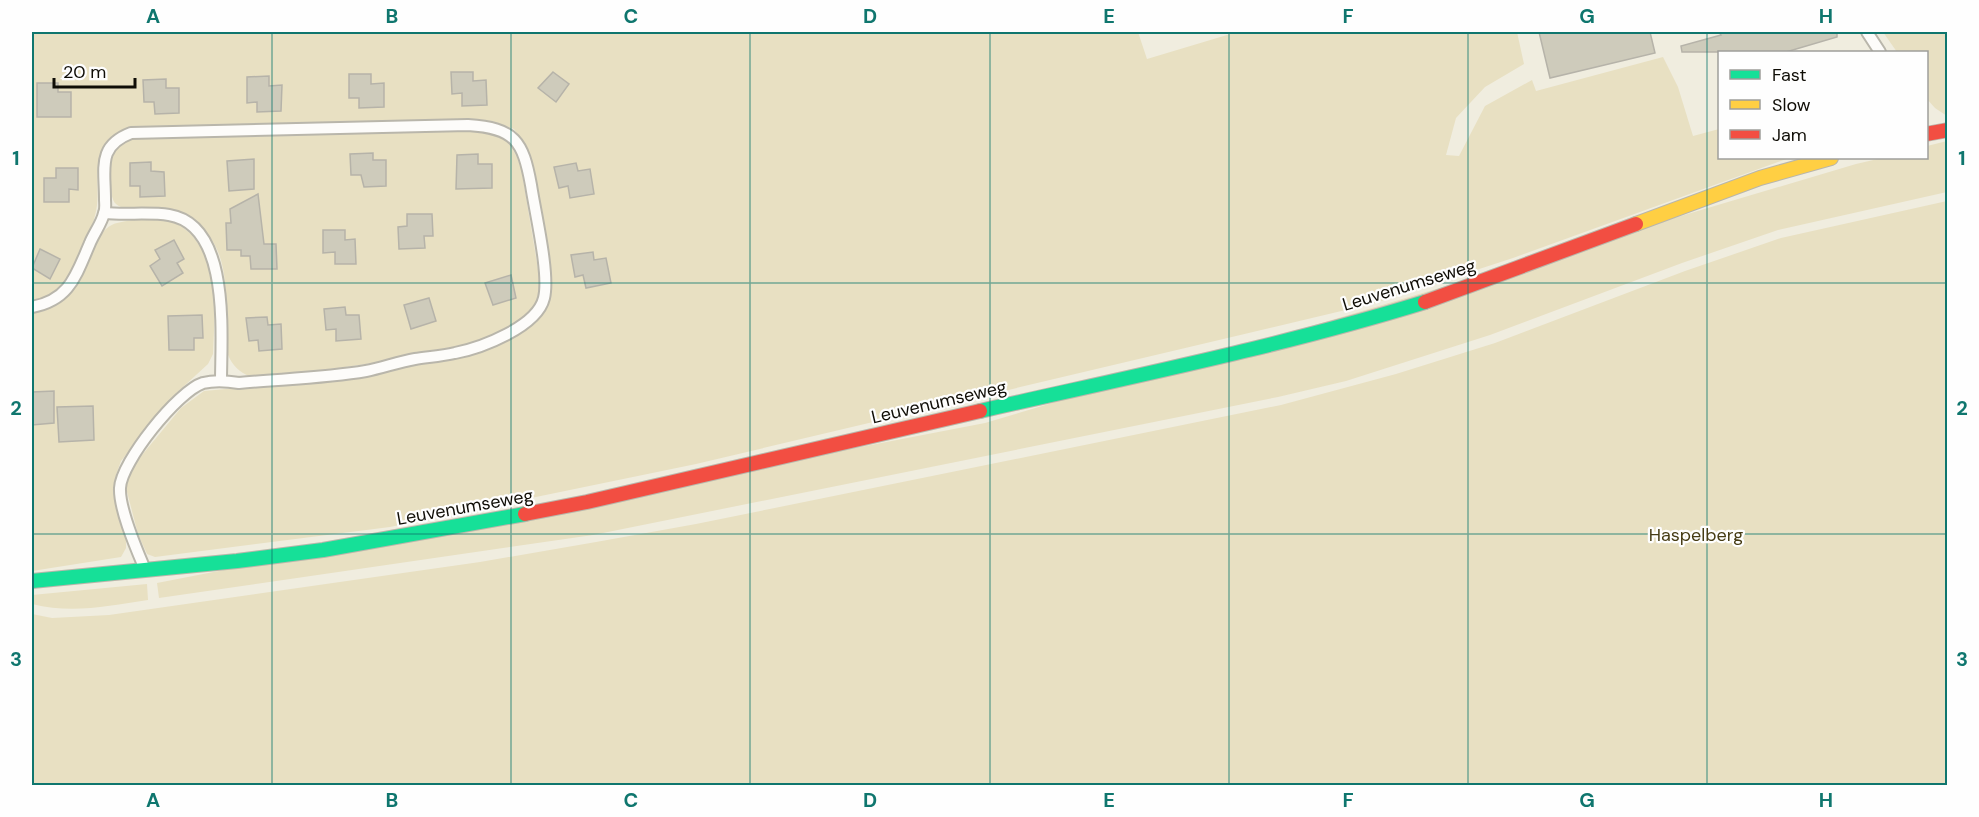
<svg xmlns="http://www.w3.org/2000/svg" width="1979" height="817" viewBox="0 0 1979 817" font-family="'DM Sans',sans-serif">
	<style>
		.green { fill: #e8e0c2 }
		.building { fill: #cecbbb; stroke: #b6b3a9; stroke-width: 1.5 }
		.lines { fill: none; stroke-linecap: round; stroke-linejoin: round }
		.lane-casing { stroke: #b9b6ab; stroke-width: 14 }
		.fast-casing { stroke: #b9b6ab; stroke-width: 16 }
		.slow-casing { stroke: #b9b6ab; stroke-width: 16 }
		.jam-casing { stroke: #b9b6ab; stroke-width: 16 }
		.lane { stroke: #fdfcfa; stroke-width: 10 }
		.fast { stroke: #16e098; stroke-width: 14 }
		.slow { stroke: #ffcf43; stroke-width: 14 }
		.jam { stroke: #f24e42; stroke-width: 14 }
		.grid { fill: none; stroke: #0f766e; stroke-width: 1.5; stroke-opacity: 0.55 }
		.labels { text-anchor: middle; stroke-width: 4.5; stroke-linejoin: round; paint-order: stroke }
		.street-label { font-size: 18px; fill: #0f0d06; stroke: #fefefe }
		.park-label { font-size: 18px; fill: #463c14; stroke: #fefefe }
		.neatline { fill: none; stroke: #0f766e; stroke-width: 2 }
		.grid-label { font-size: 20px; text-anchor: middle; font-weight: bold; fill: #0f766e }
	</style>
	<rect width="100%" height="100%" fill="#f0eddf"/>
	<g class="green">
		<path d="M32 32H1138L1147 59 1237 32H1517L1524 64 1485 87 1456 118 1446 155 1459 156 1485 106 1532 80 1536 91 1663 57 1678 87 1693 136 1719 129 1720 158H1789L1513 258 1375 303 696 464 390 527 155 557 147 554 138 534 126 488 132 467 181 408 204 391 367 376 415 365 456 359 499 344 536 321 549 301 551 274 533 165 525 145 514 129 492 121 468 119 130 127C120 132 110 135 104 145 94 162 99 187 97 205 95 225 75 276 61 289 52 297 43 299 32 302Z"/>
		<path d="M1883 32H1947V116L1935 108 1927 99 1926 52H1897Z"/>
		<path d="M468 130C500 133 509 136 521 167L541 287C534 338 452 348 411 355 396 358 381 362 366 364 328 370 289 373 251 377 239 372 233 366 228 355 222 319 233 274 213 242 194 210 172 209 138 209 131 209 122 209 116 204 108 198 109 160 114 151 118 143 125 142 132 139Z"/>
		<path d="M1947 141V192L1778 230 1682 263 1490 335 1346 381 1278 397 593 535 159 598 157 583 985 423 1856 164 1882 158H1926L1927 146Z"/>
		<path d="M1947 201V785H32V614L52 618 109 615 480 562 596 542 696 524 1281 405 1396 374 1495 343 1685 271 1781 238Z"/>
		<path d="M132 220H168L181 226 192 235 202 249 210 271 215 307 213 354 208 364 171 398 121 461 116 475 113 490 118 514 126 537V548L121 557 32 571V313C68 305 77 284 91 253 95 244 98 235 106 229 113 222 123 222 132 220Z"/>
		<path d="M147 584 148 600C108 606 72 614 32 604V595Z"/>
	</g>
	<g class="building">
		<path d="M1539 32H1650L1655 53 1550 78Z"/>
		<path d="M1719 32H1837V37L1786 52H1682L1681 46 1721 35Z"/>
		<path d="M451 72H473V81L486 80 487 105 462 106V93L452 94Z"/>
		<path d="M553 72 569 84 556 102 538 88Z"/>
		<path d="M349 74H371V84L384 83V107L359 108V98H349Z"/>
		<path d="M269 76V86L282 85 281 111 257 112V102L247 103V77Z"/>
		<path d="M166 79V88H179V113L155 114 154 102H144L143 80Z"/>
		<path d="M37 83H58V92H71V117H37Z"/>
		<path d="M373 153V160H386V186L364 187 361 175H351L350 154Z"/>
		<path d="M478 154V164H492V188L456 189 457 155Z"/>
		<path d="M254 159V189L229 191 227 161Z"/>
		<path d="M151 162V171L164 172 165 196 140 197V186H130V163Z"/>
		<path d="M576 163 578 171 590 169 594 194 570 198 568 186 559 188 554 167Z"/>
		<path d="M56 168H78V190L69 189V202H44V178H56Z"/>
		<path d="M258 194 264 244H276L277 269H251L250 256H241V250H227L226 223H231L230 209Z"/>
		<path d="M407 214H432L433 236H424L425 248 399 249 398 227 407 226Z"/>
		<path d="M323 230H345V240L355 239 356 264H335V252L323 253Z"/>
		<path d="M174 240 184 259 177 263 183 273 162 286 150 266 160 259 155 250Z"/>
		<path d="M40 249 60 259 50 279 32 268Z"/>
		<path d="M593 252 594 260 606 258 611 283 586 288 583 275 575 277 571 255Z"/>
		<path d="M511 275 516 298 493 305 485 283Z"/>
		<path d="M429 298 436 321 411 329 404 305Z"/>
		<path d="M345 307 346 315H359L361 339 336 341V329L326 330 324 309Z"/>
		<path d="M202 315 203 338H194V350H169L168 316Z"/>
		<path d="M267 317 268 325 281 324 282 349 259 351 258 340 249 341 246 318Z"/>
		<path d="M54 391V423L32 425V392Z"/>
		<path d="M93 406 94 440 59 442 57 407Z"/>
	</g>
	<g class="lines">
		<g class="lane-casing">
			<g id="lane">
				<path d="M1867 32 1880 52"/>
				<path d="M105 213C124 215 151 212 169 215 231 225 221 335 221 381"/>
				<path d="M32 307C70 300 76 275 90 243 94 233 102 223 104 213 106 209 105 203 105 199 105 168 97 146 131 133L468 125C515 128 523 141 531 185 535 212 550 274 544 298 537 327 481 348 455 353 442 356 428 357 415 359 398 362 382 368 366 371 325 378 281 379 239 383 227 381 215 380 203 383 178 391 121 462 120 488 119 509 136 548 144 567"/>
			</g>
		</g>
		<g class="fast-casing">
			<g id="fast">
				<path d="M980 411C1129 377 1279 347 1425 302"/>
				<path d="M32 581 237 561 323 550 525 514"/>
			</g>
		</g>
		<g class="slow-casing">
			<path id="slow" d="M1636 224 1760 178 1831 158"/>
		</g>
		<g class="jam-casing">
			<g id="jam">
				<path d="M1926 134 1948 130"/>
				<path d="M1425 302 1636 224"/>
				<path d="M525 514 587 502 980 411"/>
			</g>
		</g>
		<use href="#lane" class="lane"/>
		<use href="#fast" class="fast"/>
		<use href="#slow" class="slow"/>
		<use href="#jam" class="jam"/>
	</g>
	<path class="grid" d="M272 32V786M511 32V786M750 32V786M990 32V786M1229 32V786M1468 32V786M1707 32V786M32 283H1948M32 534H1948"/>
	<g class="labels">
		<g class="street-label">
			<text transform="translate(1409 285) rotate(-17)" y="6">Leuvenumseweg</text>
			<text transform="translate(939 402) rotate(-13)" y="6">Leuvenumseweg</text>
			<text transform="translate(465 507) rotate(-10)" y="6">Leuvenumseweg</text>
		</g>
		<g class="park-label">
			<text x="1696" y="541">Haspelberg</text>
		</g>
	</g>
	<rect width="1979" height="817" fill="none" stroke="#fefefe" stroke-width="66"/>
	<rect x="1718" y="51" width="210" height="108" fill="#fefefe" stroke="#9e9e9b" stroke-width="1.5"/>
	<rect x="1730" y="70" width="30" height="9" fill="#16e098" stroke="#9e9e9b" stroke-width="1.5"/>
	<text x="1772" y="81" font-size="18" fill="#0f0d06">Fast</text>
	<rect x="1730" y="100" width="30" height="9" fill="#ffcf43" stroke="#9e9e9b" stroke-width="1.5"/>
	<text x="1772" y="111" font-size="18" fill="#0f0d06">Slow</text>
	<rect x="1730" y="130" width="30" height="9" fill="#f24e42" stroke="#9e9e9b" stroke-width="1.5"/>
	<text x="1772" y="141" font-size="18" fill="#0f0d06">Jam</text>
	<path d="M54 78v9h81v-9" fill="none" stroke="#0f0d06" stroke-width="3"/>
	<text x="63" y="78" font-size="18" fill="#0f0d06" stroke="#fefefe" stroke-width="4.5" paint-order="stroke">20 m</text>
	<rect x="33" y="33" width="1913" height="751" class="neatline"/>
	<g class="grid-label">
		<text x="153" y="23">A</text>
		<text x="392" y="23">B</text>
		<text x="631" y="23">C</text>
		<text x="870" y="23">D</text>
		<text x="1109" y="23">E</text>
		<text x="1348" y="23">F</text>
		<text x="1587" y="23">G</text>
		<text x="1826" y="23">H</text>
		<text x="16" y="165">1</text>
		<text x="1962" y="165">1</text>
		<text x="16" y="415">2</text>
		<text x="1962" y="415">2</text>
		<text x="16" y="666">3</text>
		<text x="1962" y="666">3</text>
		<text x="153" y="807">A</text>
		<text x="392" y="807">B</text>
		<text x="631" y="807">C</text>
		<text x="870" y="807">D</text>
		<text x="1109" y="807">E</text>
		<text x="1348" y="807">F</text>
		<text x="1587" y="807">G</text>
		<text x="1826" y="807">H</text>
	</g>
</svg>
